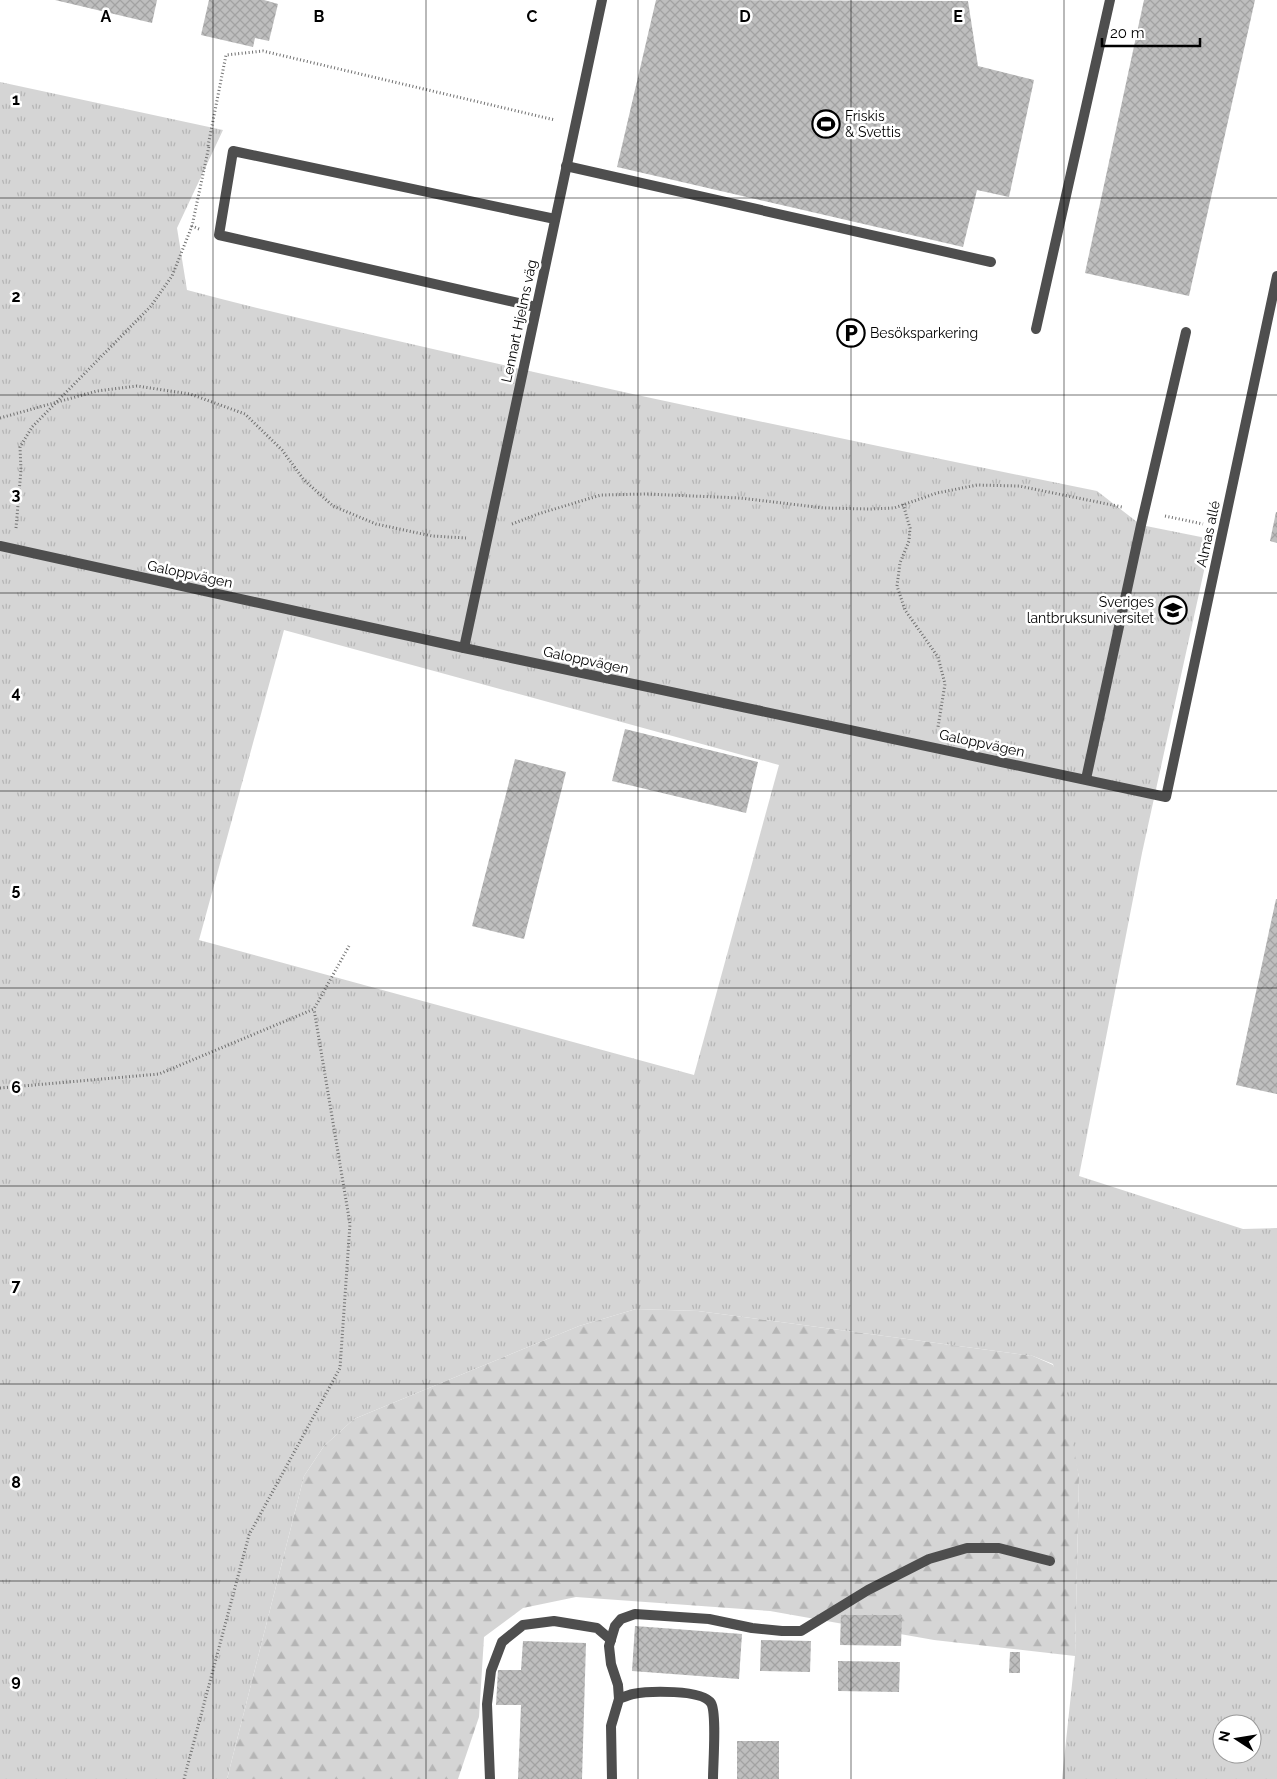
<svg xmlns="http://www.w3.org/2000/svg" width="1277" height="1779" viewBox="0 0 1277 1779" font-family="Raleway,sans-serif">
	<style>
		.grass { fill: url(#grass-tufts); fill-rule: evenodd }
		.forest { fill: url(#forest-firs) }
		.building { fill: url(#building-cross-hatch) }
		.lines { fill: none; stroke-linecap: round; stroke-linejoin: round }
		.path { stroke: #707070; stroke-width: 3; stroke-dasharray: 1 2.5; stroke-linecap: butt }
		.service { stroke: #4e4e4e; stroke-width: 10 }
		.grid { fill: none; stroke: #000; stroke-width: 1; stroke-opacity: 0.55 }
		.labels { text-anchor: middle; stroke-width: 5; stroke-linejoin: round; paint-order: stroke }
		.poi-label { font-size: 14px; fill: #000; stroke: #fff; text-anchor: start }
		.street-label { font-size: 14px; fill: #000; stroke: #fff }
		.grid-label { font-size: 16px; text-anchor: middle; font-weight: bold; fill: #000; stroke: #fff; stroke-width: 5; stroke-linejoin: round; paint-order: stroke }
	</style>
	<defs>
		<pattern id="grass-tufts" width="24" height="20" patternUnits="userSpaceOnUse" patternTransform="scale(1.25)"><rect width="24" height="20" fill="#d5d5d5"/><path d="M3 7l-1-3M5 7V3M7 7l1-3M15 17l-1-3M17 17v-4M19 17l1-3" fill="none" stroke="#b5b5b5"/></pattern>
		<pattern id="forest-firs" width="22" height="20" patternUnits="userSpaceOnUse" patternTransform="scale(1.25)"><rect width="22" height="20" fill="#d5d5d5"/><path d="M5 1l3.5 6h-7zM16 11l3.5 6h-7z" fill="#b5b5b5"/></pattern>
		<pattern id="building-cross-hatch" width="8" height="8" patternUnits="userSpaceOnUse" patternTransform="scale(1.25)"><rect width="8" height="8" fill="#bebebe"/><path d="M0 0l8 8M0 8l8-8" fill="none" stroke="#a2a2a2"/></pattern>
	</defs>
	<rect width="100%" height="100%" fill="#fff"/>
	<path class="grass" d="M0 82 223 130 177 228 187 290C273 313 360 332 446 352 663 402 880 447 1097 491L1141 525 1211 539 1142 853 1079 1176 1243 1229 1277 1228V1779H1062L1075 1656 1079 1477 1053 1364 1033 1356 698 1311 636 1309 579 1326 354 1419 324 1446 304 1476 227 1779H0ZM284 630 779 765 694 1075 199 940ZM1222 1724H1252V1754H1222Z"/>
	<path class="forest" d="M636 1309 698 1311 1033 1356 1053 1365 1062 1383 1079 1477 1075 1656 934 1640 770 1611 576 1597 523 1608 484 1637 479 1717 458 1779H227L304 1476 324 1446 354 1419 579 1326Z"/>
	<g class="building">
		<path d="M55 0H157L152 23Z"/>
		<path d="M209 0H264L278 4 269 41 255 38 253 47 201 35Z"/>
		<path d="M656 0 968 1 978 66 1034 80 1009 197 977 190 963 247 617 167Z"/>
		<path d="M1144 0H1255L1189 296 1085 273Z"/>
		<path d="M1276 512H1277V543L1270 541Z"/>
		<path d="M625 729 758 762 746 813 612 781Z"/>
		<path d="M515 759 566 772 524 939 472 926Z"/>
		<path d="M1276 899H1277V1094L1236 1085Z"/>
		<path d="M841 1615H902L901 1646 840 1645Z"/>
		<path d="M635 1626 742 1634 739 1679 632 1671Z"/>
		<path d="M761 1640 811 1641 810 1672 760 1671Z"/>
		<path d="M523 1641 586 1643 582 1779H518L521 1705H496L498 1670H521Z"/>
		<path d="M1010 1652H1020V1673H1009Z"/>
		<path d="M838 1661 900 1662 899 1692 838 1691Z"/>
		<rect x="737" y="1741" width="42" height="38"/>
	</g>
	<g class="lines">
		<g class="path">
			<path d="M208 146 226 55 263 51 555 120"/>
			<path d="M199 229 192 226 209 146"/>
			<path d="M0 418 97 391 137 386 190 394 245 414 282 450 304 480 333 506 376 524 432 536 466 538"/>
			<path d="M903 504 910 528 909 541 900 563 897 586 905 610 938 657 945 684 938 727"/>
			<path d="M1165 516 1203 524"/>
			<path d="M512 524 538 514 601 495 646 494 740 498 824 508 870 509 894 508 937 493 977 485 1019 486 1122 507"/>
			<path d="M16 528 21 470 20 447 32 427 151 306 172 276 192 226"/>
			<path d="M0 1088 159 1074 314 1009 349 946"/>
			<path d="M184 1779 249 1535 340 1368 350 1224 314 1009"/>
		</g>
		<g class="service">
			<path d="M566 166 991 262"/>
			<path d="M536 307 219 235 233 151 555 219"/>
			<path d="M1036 329 1110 0"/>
			<path d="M0 546 464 648 1166 797 1277 276"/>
			<path d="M464 648 602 0"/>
			<path d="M1086 779 1141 525 1186 332"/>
			<path d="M619 1699 618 1685 611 1664 609 1646 615 1626 621 1619 635 1614 709 1619 752 1628 782 1631H801L868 1590 929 1559 967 1548H999L1050 1561"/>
			<path d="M490 1779 487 1704 491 1671 502 1642 523 1625 554 1621 597 1628 611 1640"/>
			<path d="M612 1779 611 1726 619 1699C624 1697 628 1695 633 1694 648 1691 702 1689 711 1703 717 1713 713 1764 713 1779"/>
		</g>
	</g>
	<path class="grid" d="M213 0V1779M426 0V1779M638 0V1779M851 0V1779M1064 0V1779M0 198H1277M0 395H1277M0 593H1277M0 791H1277M0 988H1277M0 1186H1277M0 1384H1277M0 1581H1277"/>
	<defs>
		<g id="stadium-ring" transform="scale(1.4375)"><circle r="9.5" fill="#fff" stroke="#000" stroke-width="1.5"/><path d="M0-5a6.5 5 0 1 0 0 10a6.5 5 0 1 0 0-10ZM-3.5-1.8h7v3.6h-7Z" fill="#000"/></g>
		<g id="parking-ring" transform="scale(1.4375)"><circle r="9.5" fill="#fff" stroke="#000" stroke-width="1.5"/><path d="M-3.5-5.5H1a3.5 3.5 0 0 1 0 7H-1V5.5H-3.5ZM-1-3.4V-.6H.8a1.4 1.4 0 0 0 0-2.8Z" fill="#000"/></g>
		<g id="university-ring" transform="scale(1.4375)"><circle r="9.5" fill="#fff" stroke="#000" stroke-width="1.5"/><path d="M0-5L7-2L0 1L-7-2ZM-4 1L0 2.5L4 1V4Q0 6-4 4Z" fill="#000"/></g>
	</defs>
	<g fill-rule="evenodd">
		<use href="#stadium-ring" x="826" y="124"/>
		<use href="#parking-ring" x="851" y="333"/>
		<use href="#university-ring" x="1173" y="610"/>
	</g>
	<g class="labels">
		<g class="poi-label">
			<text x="845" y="121">Friskis<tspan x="845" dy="16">&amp; Svettis</tspan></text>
			<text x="870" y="338">Besöksparkering</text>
			<text x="1154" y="607" text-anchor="end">Sveriges<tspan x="1154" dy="16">lantbruksuniversitet</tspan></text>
		</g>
		<g class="street-label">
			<text transform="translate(519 321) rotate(-78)" y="5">Lennart Hjelms väg</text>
			<text transform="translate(1208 534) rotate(-78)" y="5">Almas allé</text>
			<text transform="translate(190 574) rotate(12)" y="5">Galoppvägen</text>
			<text transform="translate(586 660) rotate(12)" y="5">Galoppvägen</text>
			<text transform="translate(982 743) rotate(12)" y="5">Galoppvägen</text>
		</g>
	</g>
	<g class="grid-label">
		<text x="106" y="22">A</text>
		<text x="319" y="22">B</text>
		<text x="532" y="22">C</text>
		<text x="745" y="22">D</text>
		<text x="958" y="22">E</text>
		<text x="16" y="105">1</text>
		<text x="16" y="302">2</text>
		<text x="16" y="500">3</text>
		<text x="16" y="698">4</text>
		<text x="16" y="895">5</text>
		<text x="16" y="1093">6</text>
		<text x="16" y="1291">7</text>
		<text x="16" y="1488">8</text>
		<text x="16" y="1686">9</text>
	</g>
	<g transform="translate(1237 1739) rotate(282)"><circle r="24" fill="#ffffff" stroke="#999999"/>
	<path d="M0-4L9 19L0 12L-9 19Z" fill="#000000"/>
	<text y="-8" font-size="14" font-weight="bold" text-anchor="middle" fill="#000000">N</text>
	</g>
	<path d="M1102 38v8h98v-8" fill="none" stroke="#000000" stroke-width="2.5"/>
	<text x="1110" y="38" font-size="15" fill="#000000" stroke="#ffffff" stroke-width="4" paint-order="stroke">20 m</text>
</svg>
